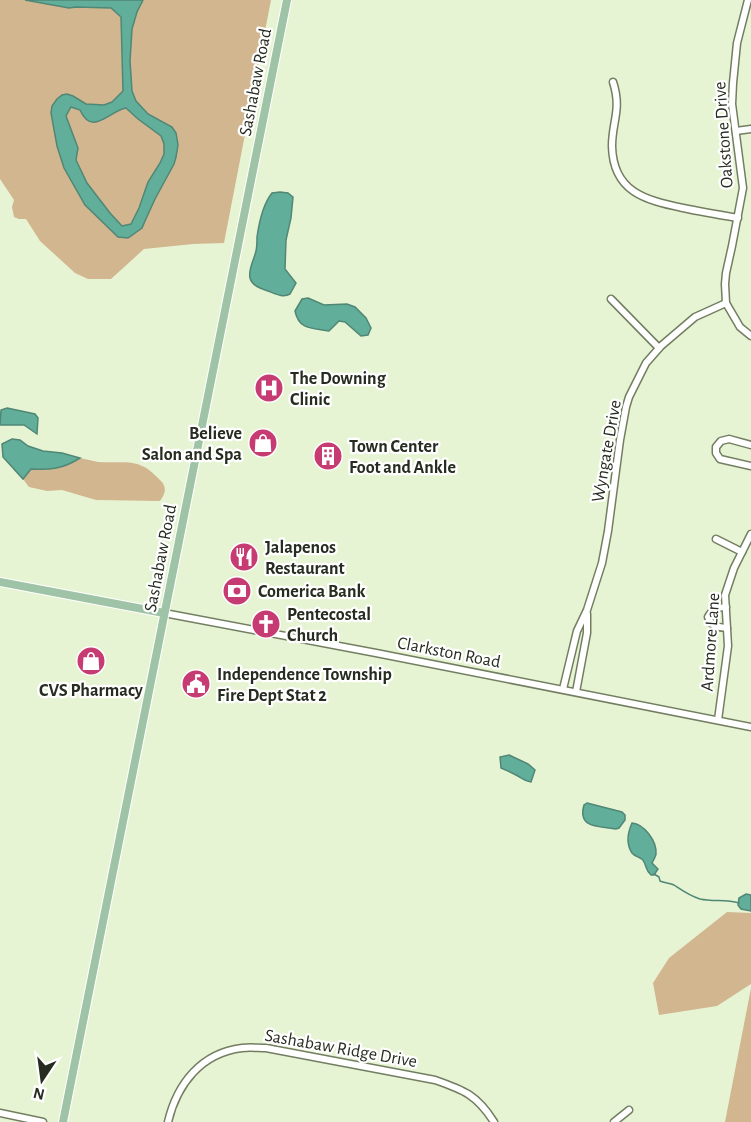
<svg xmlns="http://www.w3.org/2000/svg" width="751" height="1122" viewBox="0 0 751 1122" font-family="'Alegreya Sans',sans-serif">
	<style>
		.green { fill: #d2b690 }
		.water { fill: #61ae9a; stroke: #508775; stroke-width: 1.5; fill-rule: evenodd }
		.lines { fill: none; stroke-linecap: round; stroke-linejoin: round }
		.stream { stroke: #508775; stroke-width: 1.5 }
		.minor-casing { stroke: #737e61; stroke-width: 9 }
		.major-casing { stroke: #fff; stroke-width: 10 }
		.minor { stroke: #fff; stroke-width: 6 }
		.major { stroke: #9fc3a7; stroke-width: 8 }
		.labels { text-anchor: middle; stroke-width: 4.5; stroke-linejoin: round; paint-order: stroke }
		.street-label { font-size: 18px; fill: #272c20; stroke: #fff }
		.poi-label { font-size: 18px; font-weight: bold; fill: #272c20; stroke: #fff; text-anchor: start }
	</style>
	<rect width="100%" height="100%" fill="#e7f4d4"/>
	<g class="green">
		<path d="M0 0H271L224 243 193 244 144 249 111 279H88L75 273 40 241 26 219H19L14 217 12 207 14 200 0 179Z"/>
		<path d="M80 458C86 459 92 461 98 462 126 464 138 456 160 480 167 487 166 493 160 501L96 500 62 490 47 491 29 487 23 479 31 469C49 470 64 469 80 458Z"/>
		<path d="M727 912 751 913V984L717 1006 659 1015 653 983 669 958Z"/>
		<path d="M751 988V1122H725Z"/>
	</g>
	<g class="water">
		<path d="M25 0H143L137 12 132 29 130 61 132 91 136 101 148 114 172 127 176 133 178 145 176 157 174 164 155 199 145 221 142 228 128 238 118 237 85 205 64 168 57 146 51 113 52 106 57 99 62 95 67 94 73 96 86 104 104 105 112 102 123 91 121 17 111 8 76 7 69 8ZM71 107 80 110C92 137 109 111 126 108L138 119 161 136 164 144V154L160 163 148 182 139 208 131 224 122 226 110 213 87 183 76 160 78 148 66 116Z"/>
		<path d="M280 192 288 193 293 197 291 218 286 240 285 269 296 283 290 294C283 298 276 294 268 291 262 289 252 286 250 278 248 269 254 260 256 251 257 247 257 242 257 237 259 223 263 204 272 193Z"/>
		<path d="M308 298 324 305 347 304 355 307 366 318 371 328 368 335 361 336 345 322 339 321 329 331C312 328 299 330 295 311L302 299Z"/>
		<path d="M7 408 35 414 38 418 37 434 24 425H0L1 410Z"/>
		<path d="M12 439 20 440 28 446 43 451 62 453 80 458C63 469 50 470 31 469L23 479 3 457 2 444Z"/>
		<path d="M509 755 528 764 535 770 531 782C523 781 521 777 514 774 510 772 506 770 501 768L500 757Z"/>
		<path d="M587 803 622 812 625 815V820L619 828 616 829C600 826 577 829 584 805Z"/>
		<path d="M632 823C644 824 657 841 656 854 656 856 653 861 652 863L658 869 654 875H651C646 871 647 868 644 862 641 856 636 858 632 853 626 844 628 832 632 823Z"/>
		<path d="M746 894 751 895V911L741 909 738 905 739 898Z"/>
	</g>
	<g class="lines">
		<path class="stream" d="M654 874 659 877 660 881C665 883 670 883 674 885 683 891 690 896 700 899 713 902 726 899 739 903"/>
		<g class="minor-casing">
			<g id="minor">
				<path d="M748 0 737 43 733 83 732 104 743 188 732 246 726 273 725 284 726 303 740 327 751 336"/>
				<path d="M613 82C622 110 612 121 612 146 613 192 645 200 683 208 702 212 720 215 738 218"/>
				<path d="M736 131 751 129"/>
				<path d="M611 299 659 348"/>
				<path d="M751 445 729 439 721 441 716 447V453L720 459 751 466"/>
				<path d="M716 539 742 552"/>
				<path d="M726 607C717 608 713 608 708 617 712 627 717 627 727 628"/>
				<path d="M164 613 376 653 751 727"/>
				<path d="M563 689 577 631 587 610 602 563 608 531 620 440 626 407 629 397 646 363 661 346 695 317 726 303"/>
				<path d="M576 692 587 633V614"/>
				<path d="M718 720 728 646 725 595 734 568 751 534"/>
				<path d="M0 1113 43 1122"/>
				<path d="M168 1122C177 1084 201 1053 242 1048 250 1047 258 1048 266 1048L435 1080C464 1090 477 1095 494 1122"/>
				<path d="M614 1122 629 1110"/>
			</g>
		</g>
		<g class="major-casing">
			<g id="major">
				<path d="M0 582 164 613"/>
				<path d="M63 1122 287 0"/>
			</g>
		</g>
		<use href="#minor" class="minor"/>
		<use href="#major" class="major"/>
	</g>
	<defs>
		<g id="hospital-disc" transform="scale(1.5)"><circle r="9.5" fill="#c63b72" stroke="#fff"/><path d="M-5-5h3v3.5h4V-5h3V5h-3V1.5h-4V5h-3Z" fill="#fff"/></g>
		<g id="shop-disc" transform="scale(1.5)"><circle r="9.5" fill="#c63b72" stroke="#fff"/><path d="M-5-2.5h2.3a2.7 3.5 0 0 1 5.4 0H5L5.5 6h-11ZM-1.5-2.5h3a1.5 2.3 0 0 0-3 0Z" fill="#fff"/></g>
		<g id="building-disc" transform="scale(1.5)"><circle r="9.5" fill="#c63b72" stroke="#fff"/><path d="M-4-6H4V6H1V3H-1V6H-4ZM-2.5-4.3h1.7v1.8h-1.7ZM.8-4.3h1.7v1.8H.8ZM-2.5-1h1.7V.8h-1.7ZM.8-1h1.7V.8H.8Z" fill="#fff"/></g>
		<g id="restaurant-disc" transform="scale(1.5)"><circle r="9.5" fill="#c63b72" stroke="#fff"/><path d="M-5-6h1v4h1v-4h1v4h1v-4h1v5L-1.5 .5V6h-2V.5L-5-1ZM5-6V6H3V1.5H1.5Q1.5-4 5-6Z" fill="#fff"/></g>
		<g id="bank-disc" transform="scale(1.5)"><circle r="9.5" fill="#c63b72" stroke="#fff"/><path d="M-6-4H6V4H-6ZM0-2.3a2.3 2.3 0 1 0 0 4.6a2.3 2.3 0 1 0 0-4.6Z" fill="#fff"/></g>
		<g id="church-disc" transform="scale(1.5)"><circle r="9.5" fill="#c63b72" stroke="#fff"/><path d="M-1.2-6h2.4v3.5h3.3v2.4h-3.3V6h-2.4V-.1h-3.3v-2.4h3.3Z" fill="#fff"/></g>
		<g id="civic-disc" transform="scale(1.5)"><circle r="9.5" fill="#c63b72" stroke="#fff"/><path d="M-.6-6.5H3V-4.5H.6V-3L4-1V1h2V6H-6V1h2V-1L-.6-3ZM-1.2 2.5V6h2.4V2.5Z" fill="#fff"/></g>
	</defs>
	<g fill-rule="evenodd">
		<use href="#hospital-disc" x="269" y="388"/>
		<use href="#shop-disc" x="263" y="443"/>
		<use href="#building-disc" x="328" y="456"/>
		<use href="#restaurant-disc" x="244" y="557"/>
		<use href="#bank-disc" x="237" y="591"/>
		<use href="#church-disc" x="266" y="624"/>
		<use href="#shop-disc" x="91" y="661"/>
		<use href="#civic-disc" x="196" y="684"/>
	</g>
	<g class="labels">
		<g class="street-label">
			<text transform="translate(255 82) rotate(-79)" y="6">Sashabaw Road</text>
			<text transform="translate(723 135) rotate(-94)" y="6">Oakstone Drive</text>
			<text transform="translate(606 451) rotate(-80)" y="6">Wyngate Drive</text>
			<text transform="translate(160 558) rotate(-79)" y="6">Sashabaw Road</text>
			<text transform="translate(710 642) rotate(-86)" y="6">Ardmore Lane</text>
			<text transform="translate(449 652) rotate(11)" y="6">Clarkston Road</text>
			<text transform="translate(341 1048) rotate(10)" y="6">Sashabaw Ridge Drive</text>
		</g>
		<g class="poi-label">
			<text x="290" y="384">The Downing<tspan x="290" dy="21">Clinic</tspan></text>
			<text x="242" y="439" text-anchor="end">Believe<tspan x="242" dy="21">Salon and Spa</tspan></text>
			<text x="349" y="452">Town Center<tspan x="349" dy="21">Foot and Ankle</tspan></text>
			<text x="265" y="553">Jalapenos<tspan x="265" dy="21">Restaurant</tspan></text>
			<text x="258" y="597">Comerica Bank</text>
			<text x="287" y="620">Pentecostal<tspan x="287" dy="21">Church</tspan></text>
			<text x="217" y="680">Independence Township<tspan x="217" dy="21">Fire Dept Stat 2</tspan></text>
			<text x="91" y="696" text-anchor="middle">CVS Pharmacy</text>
		</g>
	</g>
	<g transform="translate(42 1080) rotate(193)" stroke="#ffffff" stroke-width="4.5" paint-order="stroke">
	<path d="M0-4.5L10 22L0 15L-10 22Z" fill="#272c20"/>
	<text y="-9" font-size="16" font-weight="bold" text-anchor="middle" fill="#272c20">N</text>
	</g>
</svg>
